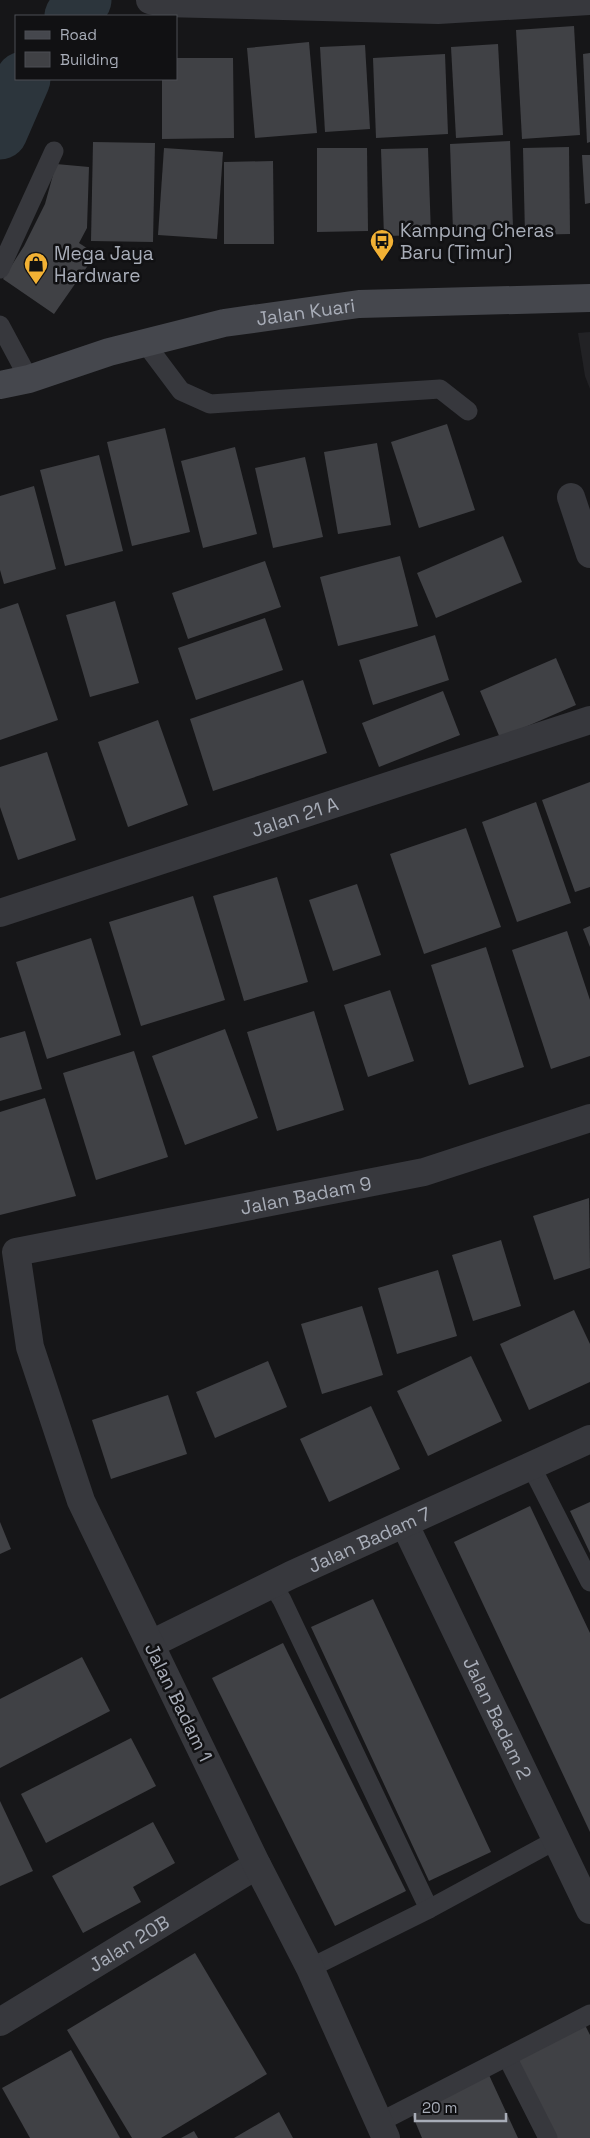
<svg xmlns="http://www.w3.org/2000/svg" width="590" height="2138" viewBox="0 0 590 2138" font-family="'Space Grotesk',sans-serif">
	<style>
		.built { fill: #222225 }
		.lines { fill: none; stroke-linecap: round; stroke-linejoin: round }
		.river { stroke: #2c353c; stroke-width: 55 }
		.building { fill: #404145 }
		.lane { stroke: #37383d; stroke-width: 19 }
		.street { stroke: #37383d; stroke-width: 28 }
		.secondary { stroke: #45474d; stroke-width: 28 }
		.labels { text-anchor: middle; stroke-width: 5; stroke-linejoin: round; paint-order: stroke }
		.poi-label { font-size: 19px; fill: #a8adb8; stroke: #111113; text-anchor: start }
		.street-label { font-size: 19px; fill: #a8adb8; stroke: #111113 }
	</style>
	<rect width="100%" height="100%" fill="#161618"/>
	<path class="built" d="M590 332V389L585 376 578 333Z"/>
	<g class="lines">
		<g class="river">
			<path d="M72 16 84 0"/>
			<path d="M0 132 23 79"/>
		</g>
	</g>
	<g class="building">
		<path d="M574 26 580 135 522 139 516 30Z"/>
		<path d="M309 42 317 133 255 138 247 48Z"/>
		<path d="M498 44 503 135 456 138 451 47Z"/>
		<path d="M365 45 370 129 325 132 320 47Z"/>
		<path d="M590 53V142L587 143 583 54Z"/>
		<path d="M445 54 448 134 376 138 373 58Z"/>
		<path d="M176 58H233L234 138 162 139V79H176Z"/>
		<path d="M510 141 513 228 453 231 450 144Z"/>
		<path d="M93 142 155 143 153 242 91 241Z"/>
		<path d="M569 147 570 234 525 235 523 148Z"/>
		<path d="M164 148 223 152 217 239 158 235Z"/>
		<path d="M317 148H367L368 231 317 232Z"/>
		<path d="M428 148 431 235 384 236 381 149Z"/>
		<path d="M582 155H590V203L585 204Z"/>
		<path d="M273 161 274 244H224V162Z"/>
		<path d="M56 164 89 167 87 228 79 243 96 254 54 314 3 279 24 246 45 204Z"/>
		<path d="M447 424 475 510 419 528 391 442Z"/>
		<path d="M165 428 190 532 132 546 107 442Z"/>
		<path d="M377 443 391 525 338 534 324 452Z"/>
		<path d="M235 447 257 534 203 548 181 461Z"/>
		<path d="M99 455 123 551 65 566 40 470Z"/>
		<path d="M305 457 323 537 273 548 255 468Z"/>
		<path d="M34 486 56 569 4 584 0 570V496Z"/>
		<path d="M503 536 522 582 436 618 417 573Z"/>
		<path d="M400 556 418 626 338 646 320 577Z"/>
		<path d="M265 561 281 607 188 639 172 593Z"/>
		<path d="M115 601 139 683 90 697 66 615Z"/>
		<path d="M18 603 58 720 0 740V609Z"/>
		<path d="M265 618 283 670 196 700 178 648Z"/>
		<path d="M435 635 449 680 373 705 359 660Z"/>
		<path d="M556 658 576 705 500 738 480 691Z"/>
		<path d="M303 680 327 753 213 791 190 719Z"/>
		<path d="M443 691 460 735 379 767 362 723Z"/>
		<path d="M158 720 188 805 128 827 98 742Z"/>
		<path d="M47 752 76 840 18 860 0 807V767Z"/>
		<path d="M590 782V887L575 892 542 800Z"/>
		<path d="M536 802 571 903 517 922 482 822Z"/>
		<path d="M466 828 501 927 424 954 390 854Z"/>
		<path d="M277 877 308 982 244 1001 213 896Z"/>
		<path d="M357 884 381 955 333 971 309 900Z"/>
		<path d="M193 896 225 1000 141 1026 109 922Z"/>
		<path d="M590 926V947L583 929Z"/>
		<path d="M567 931 590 1000V1056L551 1069 512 950Z"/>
		<path d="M91 938 121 1035 47 1059 16 962Z"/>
		<path d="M486 947 524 1067 469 1085 431 965Z"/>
		<path d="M390 990 414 1061 368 1077 344 1005Z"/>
		<path d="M314 1011 344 1110 277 1131 247 1032Z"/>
		<path d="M225 1029 258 1118 185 1145 152 1056Z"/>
		<path d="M25 1031 42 1089 0 1101V1038Z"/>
		<path d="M134 1051 168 1157 96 1180 63 1073Z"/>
		<path d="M45 1098 76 1196 0 1215V1112Z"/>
		<path d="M589 1198 590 1268 554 1280 533 1216Z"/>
		<path d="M501 1240 521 1306 473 1321 452 1255Z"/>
		<path d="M438 1270 457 1336 397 1354 378 1288Z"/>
		<path d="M362 1306 383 1375 322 1394 301 1324Z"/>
		<path d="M574 1310 590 1344V1382L529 1410 500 1344Z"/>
		<path d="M471 1356 502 1421 428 1456 397 1391Z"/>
		<path d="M268 1361 287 1407 215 1438 196 1392Z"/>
		<path d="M168 1395 187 1454 111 1479 92 1420Z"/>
		<path d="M371 1406 400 1469 329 1502 300 1439Z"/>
		<path d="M590 1502V1553L570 1511Z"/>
		<path d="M530 1506 590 1633V1832L454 1542Z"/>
		<path d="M0 1522 11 1549 0 1554Z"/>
		<path d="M373 1599 491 1852 429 1881 311 1627Z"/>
		<path d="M283 1643 406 1891 335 1926 212 1678Z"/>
		<path d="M82 1657 110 1711 0 1768V1699Z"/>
		<path d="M131 1738 156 1786 46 1843 21 1794Z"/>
		<path d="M0 1801 33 1871 0 1886Z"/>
		<path d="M153 1822 175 1863 133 1887 141 1902 83 1933 52 1876Z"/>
		<path d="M195 1953 267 2074 161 2138H132L67 2030Z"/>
		<path d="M584 2023 590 2035V2138H553L513 2058Z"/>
		<path d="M71 2050 120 2138H30L2 2088Z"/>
		<path d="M489 2075 518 2138H422L411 2112Z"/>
		<path d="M279 2112 293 2138H234Z"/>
		<path d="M194 2131 198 2138H181Z"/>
	</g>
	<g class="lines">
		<g class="lane">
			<path d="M0 269 54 151"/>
			<path d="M0 325 29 379"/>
			<path d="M145 343 181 391 210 404 440 389 468 411"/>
			<path d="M531 1466 590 1582"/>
			<path d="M272 1584 282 1600 429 1909"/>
			<path d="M310 1968 429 1909 556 1840"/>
			<path d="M507 2057 548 2138"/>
			<path d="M378 2123 590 2014"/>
		</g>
		<g class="street">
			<path d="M150 0 163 3 438 10 590 1"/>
			<path d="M571 497 590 554"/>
			<path id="s1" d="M0 913 590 720"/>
			<path id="s2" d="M405 1525 590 1910"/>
			<path id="s3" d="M151 1644 291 1575 590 1439"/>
			<path id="s4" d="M0 2022 257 1865"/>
			<path id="s5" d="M386 2138 310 1968 257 1865 81 1501 30 1347 16 1252 424 1172 590 1118"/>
		</g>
		<path class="secondary" id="s6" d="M0 385 29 379 109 352 224 323 359 304 590 298"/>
	</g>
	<defs>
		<g id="bus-pin" transform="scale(1.25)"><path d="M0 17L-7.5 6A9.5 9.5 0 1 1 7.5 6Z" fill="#f2b134" stroke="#111113"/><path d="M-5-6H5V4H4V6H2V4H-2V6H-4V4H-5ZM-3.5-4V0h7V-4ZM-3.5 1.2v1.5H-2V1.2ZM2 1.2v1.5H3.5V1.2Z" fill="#111"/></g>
		<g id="shop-pin" transform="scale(1.25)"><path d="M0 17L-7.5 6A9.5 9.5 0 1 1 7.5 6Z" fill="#f2b134" stroke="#111113"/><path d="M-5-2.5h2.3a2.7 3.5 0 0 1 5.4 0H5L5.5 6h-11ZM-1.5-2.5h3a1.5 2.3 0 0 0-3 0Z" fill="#111"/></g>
	</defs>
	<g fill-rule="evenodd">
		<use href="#bus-pin" x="382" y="241"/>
		<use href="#shop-pin" x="36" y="264"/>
	</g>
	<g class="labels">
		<g class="poi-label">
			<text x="400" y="237">Kampung Cheras<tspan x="400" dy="22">Baru (Timur)</tspan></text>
			<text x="54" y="260">Mega Jaya<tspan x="54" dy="22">Hardware</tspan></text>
		</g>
		<g class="street-label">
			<text dy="7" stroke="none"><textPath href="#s6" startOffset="315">Jalan Kuari</textPath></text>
			<text dy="7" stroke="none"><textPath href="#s1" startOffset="310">Jalan 21 A</textPath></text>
			<text dy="7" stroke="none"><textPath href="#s5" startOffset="1260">Jalan Badam 9</textPath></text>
			<text dy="7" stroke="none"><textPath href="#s3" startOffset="242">Jalan Badam 7</textPath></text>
			<text transform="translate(179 1702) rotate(64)" y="7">Jalan Badam 1</text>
			<text dy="7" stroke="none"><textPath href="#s2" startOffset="214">Jalan Badam 2</textPath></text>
			<text dy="7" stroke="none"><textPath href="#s4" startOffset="151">Jalan 20B</textPath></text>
		</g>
	</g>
	<rect x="15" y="15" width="162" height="65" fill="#111113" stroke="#4d4f55"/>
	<rect x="25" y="31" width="25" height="8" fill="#45474d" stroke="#4d4f55"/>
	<text x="60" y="40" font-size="15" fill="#a8adb8">Road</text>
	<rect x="25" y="52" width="25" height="15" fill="#404145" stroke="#4d4f55"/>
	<text x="60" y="65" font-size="15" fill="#a8adb8">Building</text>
	<path d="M415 2113v8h91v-8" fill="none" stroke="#a8adb8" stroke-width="2.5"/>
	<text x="422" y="2113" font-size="15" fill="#a8adb8" stroke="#111113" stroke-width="4" paint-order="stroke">20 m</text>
</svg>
